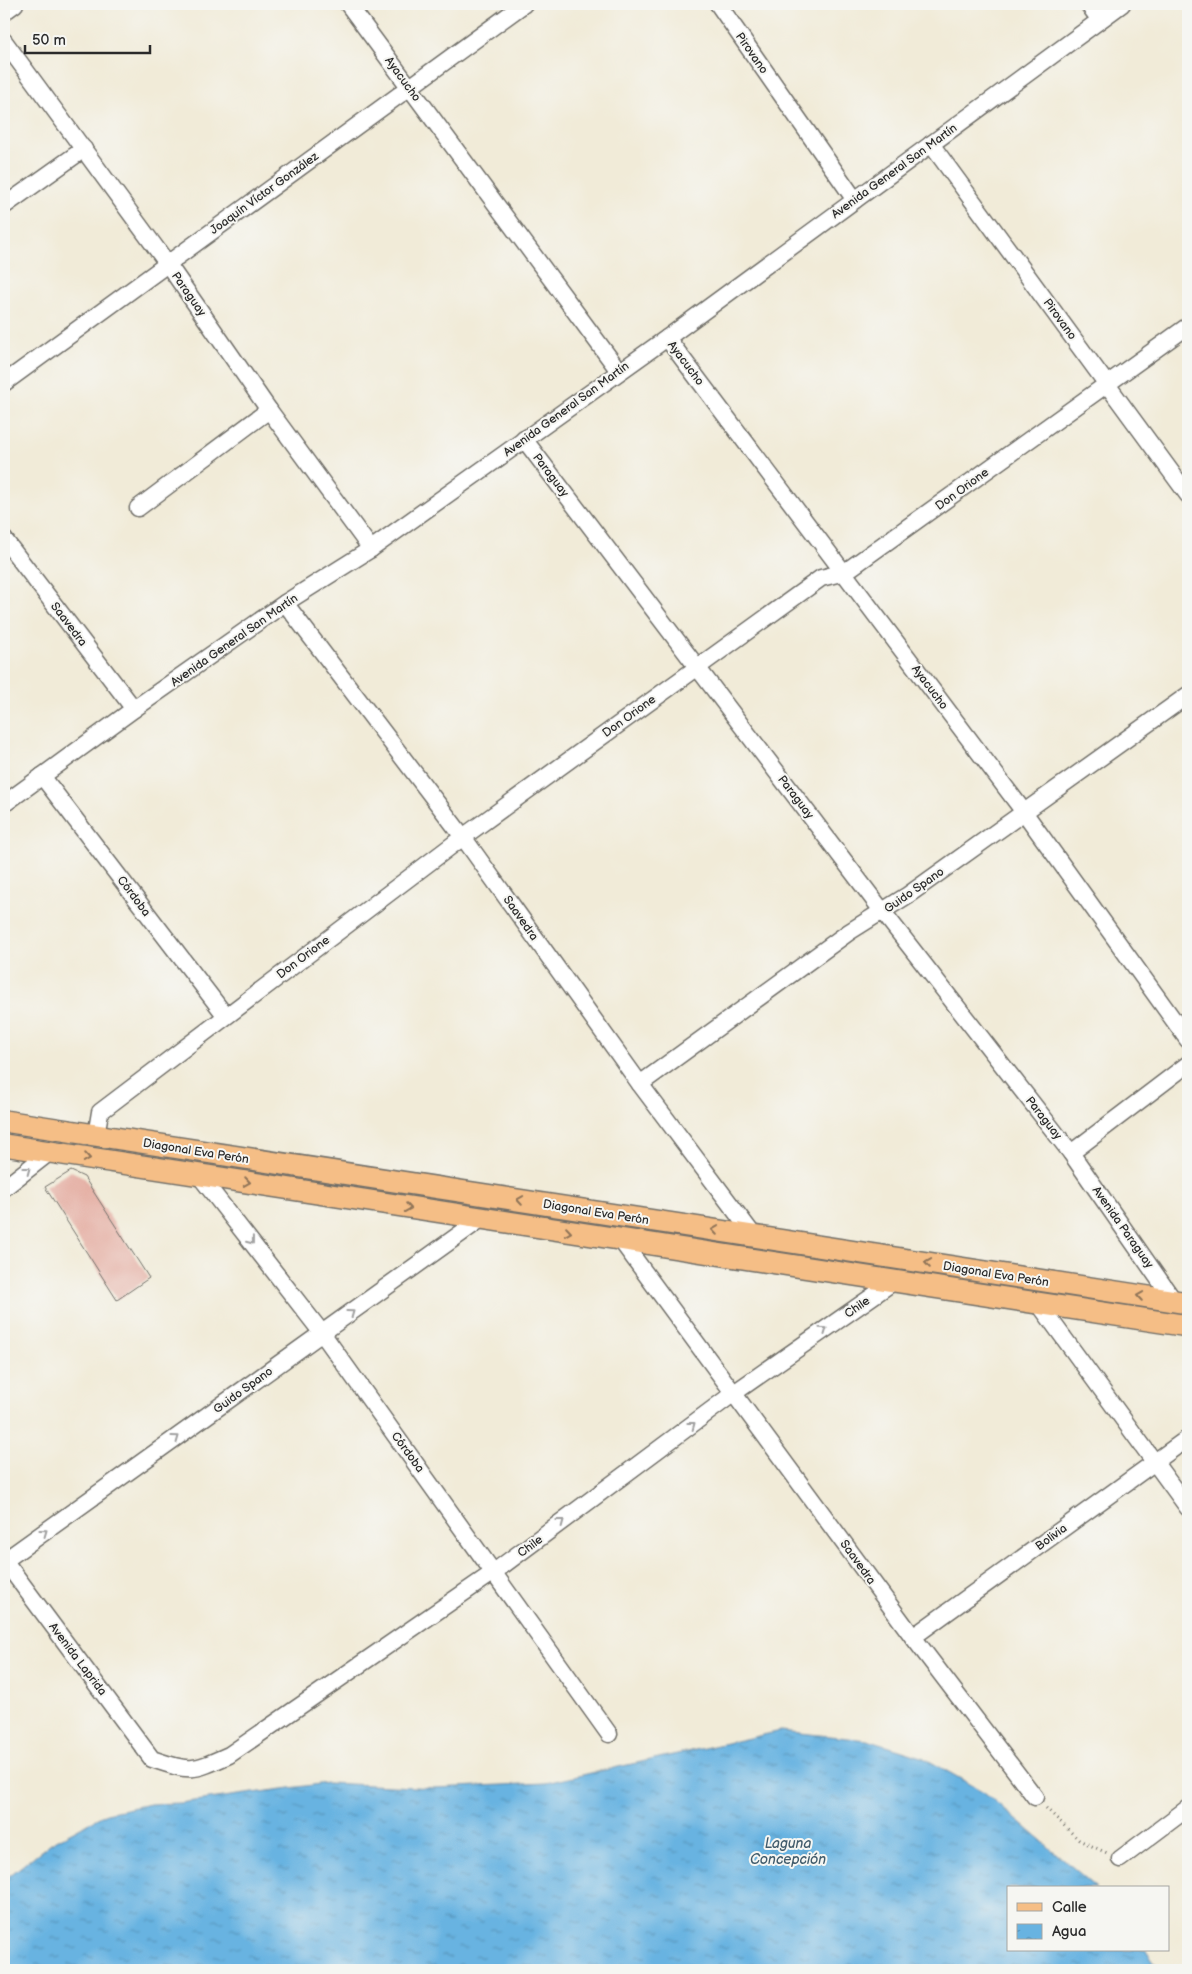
<svg xmlns="http://www.w3.org/2000/svg" width="1192" height="1974" viewBox="0 0 1192 1974" font-family="'Balsamiq Sans',sans-serif">
	<style>
		.water { fill: url(#water-ripples); stroke: #4a6f86 }
		.building { fill: #e5b0a5 }
		.lines { fill: none; stroke-linecap: round; stroke-linejoin: round }
		.minor-casing { stroke: #706e68; stroke-width: 19 }
		.major-casing { stroke: #706e68; stroke-width: 24 }
		.path { stroke: #706e68; stroke-width: 3; stroke-dasharray: 1 4; stroke-linecap: butt }
		.minor { stroke: #fff; stroke-width: 16 }
		.major { stroke: #f5be86; stroke-width: 21 }
		.oneway { stroke: #907458 }
		.oneway2 { stroke: #a0a0a0 }
		.labels { text-anchor: middle; stroke-width: 4; stroke-linejoin: round; paint-order: stroke }
		.street-label { font-size: 12px; fill: #2b2b2b; stroke: #f6f6f2 }
		.water-label { font-size: 14px; font-style: italic; fill: #405b6b; stroke: #f6f6f2 }
	</style>
	<defs>
		<pattern id="water-ripples" width="26" height="14" patternUnits="userSpaceOnUse" patternTransform="scale(1.25)"><rect width="26" height="14" fill="#68b3e1"/><path d="M2 4q2-2 4 0t4 0M15 11q2-2 4 0t4 0" fill="none" stroke="#5692b7"/></pattern>
	</defs>
	<rect width="100%" height="100%" fill="#f6f6f2"/>
	<filter id="ink" filterUnits="userSpaceOnUse"><feTurbulence type="fractalNoise" baseFrequency=".02" numOctaves="2"/><feDisplacementMap in="SourceGraphic" scale="10" xChannelSelector="R" yChannelSelector="G"/><feConvolveMatrix kernelMatrix="1 2 1 2 8 2 1 2 1" color-interpolation-filters="sRGB"/></filter>
	<filter id="wash" filterUnits="userSpaceOnUse"><feTurbulence type="fractalNoise" baseFrequency=".0096" numOctaves="4" result="noise"/><feDisplacementMap in="SourceGraphic" scale="20" xChannelSelector="R" yChannelSelector="G"/><feGaussianBlur stdDeviation="1.12" result="paint"/><feColorMatrix in="noise" values="0 0 0 0 0 0 0 0 0 0 0 0 0 0 0 0 0 1.4 0 .05"/><feComposite in="paint" operator="in"/></filter>
	<g filter="url(#wash)">
		<rect width="100%" height="100%" fill="#f1ebd8"/>
		<path class="water" d="M781 1731 867 1740 922 1757 984 1792 1097 1888H1008V1950H1146L1160 1970H4V1880L51 1843 107 1813 150 1804 180 1803 327 1783 435 1788 546 1783Z"/>
		<g id="blocks">
			<path class="building" d="M71 1171 84 1177 149 1278 117 1300 45 1187Z"/>
		</g>
	</g>
	<g filter="url(#ink)">
		<use href="#blocks" fill-opacity="0" stroke="#706e68" stroke-width="1"/>
		<g class="lines">
			<g class="minor-casing">
				<g id="minor">
					<path d="M348 4 619 371"/>
					<path d="M718 4 855 200"/>
					<path d="M1088 4 1100 20"/>
					<path d="M4 12 15 4"/>
					<path d="M4 41 167 263 269 410 371 549"/>
					<path d="M931 144 1188 495"/>
					<path d="M4 206 84 149"/>
					<path d="M667 338 1024 812 1188 1040"/>
					<path d="M4 383 524 4"/>
					<path d="M524 439 883 912 1071 1153 1174 1301"/>
					<path d="M138 508 269 410"/>
					<path d="M4 539 134 709"/>
					<path d="M285 603 463 837 640 1084 754 1236"/>
					<path d="M42 776 225 1015"/>
					<path d="M4 804 134 709 285 603 371 549 667 338 1122 4"/>
					<path d="M640 1084 849 932 908 895 1188 695"/>
					<path d="M96 1136 100 1112 463 837 821 578 845 572 1188 326"/>
					<path d="M1071 1153 1188 1064"/>
					<path d="M199 1175 322 1333 609 1734"/>
					<path d="M4 1188 50 1152"/>
					<path d="M620 1239 913 1637 1035 1797"/>
					<path d="M1039 1304 1188 1508"/>
					<path d="M4 1560 152 1759C191 1772 191 1772 229 1755L494 1572 734 1393 893 1282"/>
					<path d="M4 1561 481 1219"/>
					<path d="M913 1637 1188 1438"/>
					<path d="M1120 1859 1188 1808"/>
				</g>
			</g>
			<g class="major-casing">
				<g id="major">
					<path d="M4 1121 1188 1303"/>
					<path d="M4 1145 1188 1326"/>
				</g>
			</g>
			<path class="path" d="M1046 1808 1079 1840 1107 1853"/>
			<use href="#minor" class="minor"/>
			<use href="#major" class="major"/>
		</g>
		<defs><path id="oneway-chevron" d="M-2-3.5L2.5 0L-2 3.5" fill="none" stroke-width="1.6" stroke-linecap="round" stroke-linejoin="round" transform="scale(1.25)"/></defs>
		<g class="oneway">
			<use href="#oneway-chevron" transform="translate(87 1158) rotate(9)"/>
			<use href="#oneway-chevron" transform="translate(247 1182) rotate(9)"/>
			<use href="#oneway-chevron" transform="translate(520 1200) rotate(-171)"/>
			<use href="#oneway-chevron" transform="translate(408 1208) rotate(9)"/>
			<use href="#oneway-chevron" transform="translate(715 1230) rotate(-171)"/>
			<use href="#oneway-chevron" transform="translate(568 1232) rotate(8)"/>
			<use href="#oneway-chevron" transform="translate(928 1263) rotate(-171)"/>
			<use href="#oneway-chevron" transform="translate(1140 1296) rotate(-171)"/>
		</g>
		<g class="oneway2">
			<use href="#oneway-chevron" transform="translate(27 1170) rotate(-37)"/>
			<use href="#oneway-chevron" transform="translate(251 1241) rotate(52)"/>
			<use href="#oneway-chevron" transform="translate(351 1313) rotate(-36)"/>
			<use href="#oneway-chevron" transform="translate(824 1330) rotate(-35)"/>
			<use href="#oneway-chevron" transform="translate(692 1425) rotate(-37)"/>
			<use href="#oneway-chevron" transform="translate(176 1438) rotate(-36)"/>
			<use href="#oneway-chevron" transform="translate(561 1522) rotate(-37)"/>
			<use href="#oneway-chevron" transform="translate(44 1532) rotate(-36)"/>
		</g>
	</g>
	<g class="labels">
		<g class="street-label">
			<text transform="translate(752 53) rotate(55)" y="4">Pirovano</text>
			<text transform="translate(403 79) rotate(54)" y="4">Ayacucho</text>
			<text transform="translate(894 171) rotate(-36)" y="4">Avenida General San Martín</text>
			<text transform="translate(264 193) rotate(-36)" y="4">Joaquín Víctor González</text>
			<text transform="translate(189 294) rotate(55)" y="4">Paraguay</text>
			<text transform="translate(1060 319) rotate(54)" y="4">Pirovano</text>
			<text transform="translate(686 363) rotate(53)" y="4">Ayacucho</text>
			<text transform="translate(566 409) rotate(-36)" y="4">Avenida General San Martín</text>
			<text transform="translate(551 475) rotate(53)" y="4">Paraguay</text>
			<text transform="translate(962 489) rotate(-36)" y="4">Don Orione</text>
			<text transform="translate(69 624) rotate(53)" y="4">Saavedra</text>
			<text transform="translate(234 640) rotate(-35)" y="4">Avenida General San Martín</text>
			<text transform="translate(930 687) rotate(53)" y="4">Ayacucho</text>
			<text transform="translate(629 716) rotate(-36)" y="4">Don Orione</text>
			<text transform="translate(796 797) rotate(53)" y="4">Paraguay</text>
			<text transform="translate(914 890) rotate(-35)" y="4">Guido Spano</text>
			<text transform="translate(134 896) rotate(53)" y="4">Córdoba</text>
			<text transform="translate(521 918) rotate(55)" y="4">Saavedra</text>
			<text transform="translate(303 957) rotate(-37)" y="4">Don Orione</text>
			<text transform="translate(1044 1118) rotate(52)" y="4">Paraguay</text>
			<text transform="translate(196 1151) rotate(9)" y="4">Diagonal Eva Perón</text>
			<text transform="translate(596 1212) rotate(9)" y="4">Diagonal Eva Perón</text>
			<text transform="translate(1123 1227) rotate(55)" y="4">Avenida Paraguay</text>
			<text transform="translate(996 1274) rotate(9)" y="4">Diagonal Eva Perón</text>
			<text transform="translate(857 1307) rotate(-35)" y="4">Chile</text>
			<text transform="translate(243 1390) rotate(-36)" y="4">Guido Spano</text>
			<text transform="translate(408 1452) rotate(54)" y="4">Córdoba</text>
			<text transform="translate(1051 1537) rotate(-36)" y="4">Bolivia</text>
			<text transform="translate(530 1546) rotate(-37)" y="4">Chile</text>
			<text transform="translate(858 1562) rotate(54)" y="4">Saavedra</text>
			<text transform="translate(78 1659) rotate(53)" y="4">Avenida Laprida</text>
		</g>
		<g class="water-label">
			<text x="788" y="1848">Laguna<tspan x="788" dy="16">Concepción</tspan></text>
		</g>
	</g>
	<rect width="1192" height="1974" fill="none" stroke="#f6f6f2" stroke-width="20"/>
	<rect x="1007" y="1886" width="162" height="65" fill="#f6f6f2" stroke="#a5a5a2"/>
	<rect x="1017" y="1903" width="25" height="8" fill="#f5be86" stroke="#a5a5a2"/>
	<text x="1052" y="1912" font-size="15" fill="#2b2b2b">Calle</text>
	<rect x="1017" y="1924" width="25" height="15" fill="url(#water-ripples)" stroke="#a5a5a2"/>
	<text x="1052" y="1936" font-size="15" fill="#2b2b2b">Agua</text>
	<path d="M25 45v8h125v-8" fill="none" stroke="#2b2b2b" stroke-width="2.5"/>
	<text x="32" y="45" font-size="15" fill="#2b2b2b" stroke="#f6f6f2" stroke-width="4" paint-order="stroke">50 m</text>
</svg>
